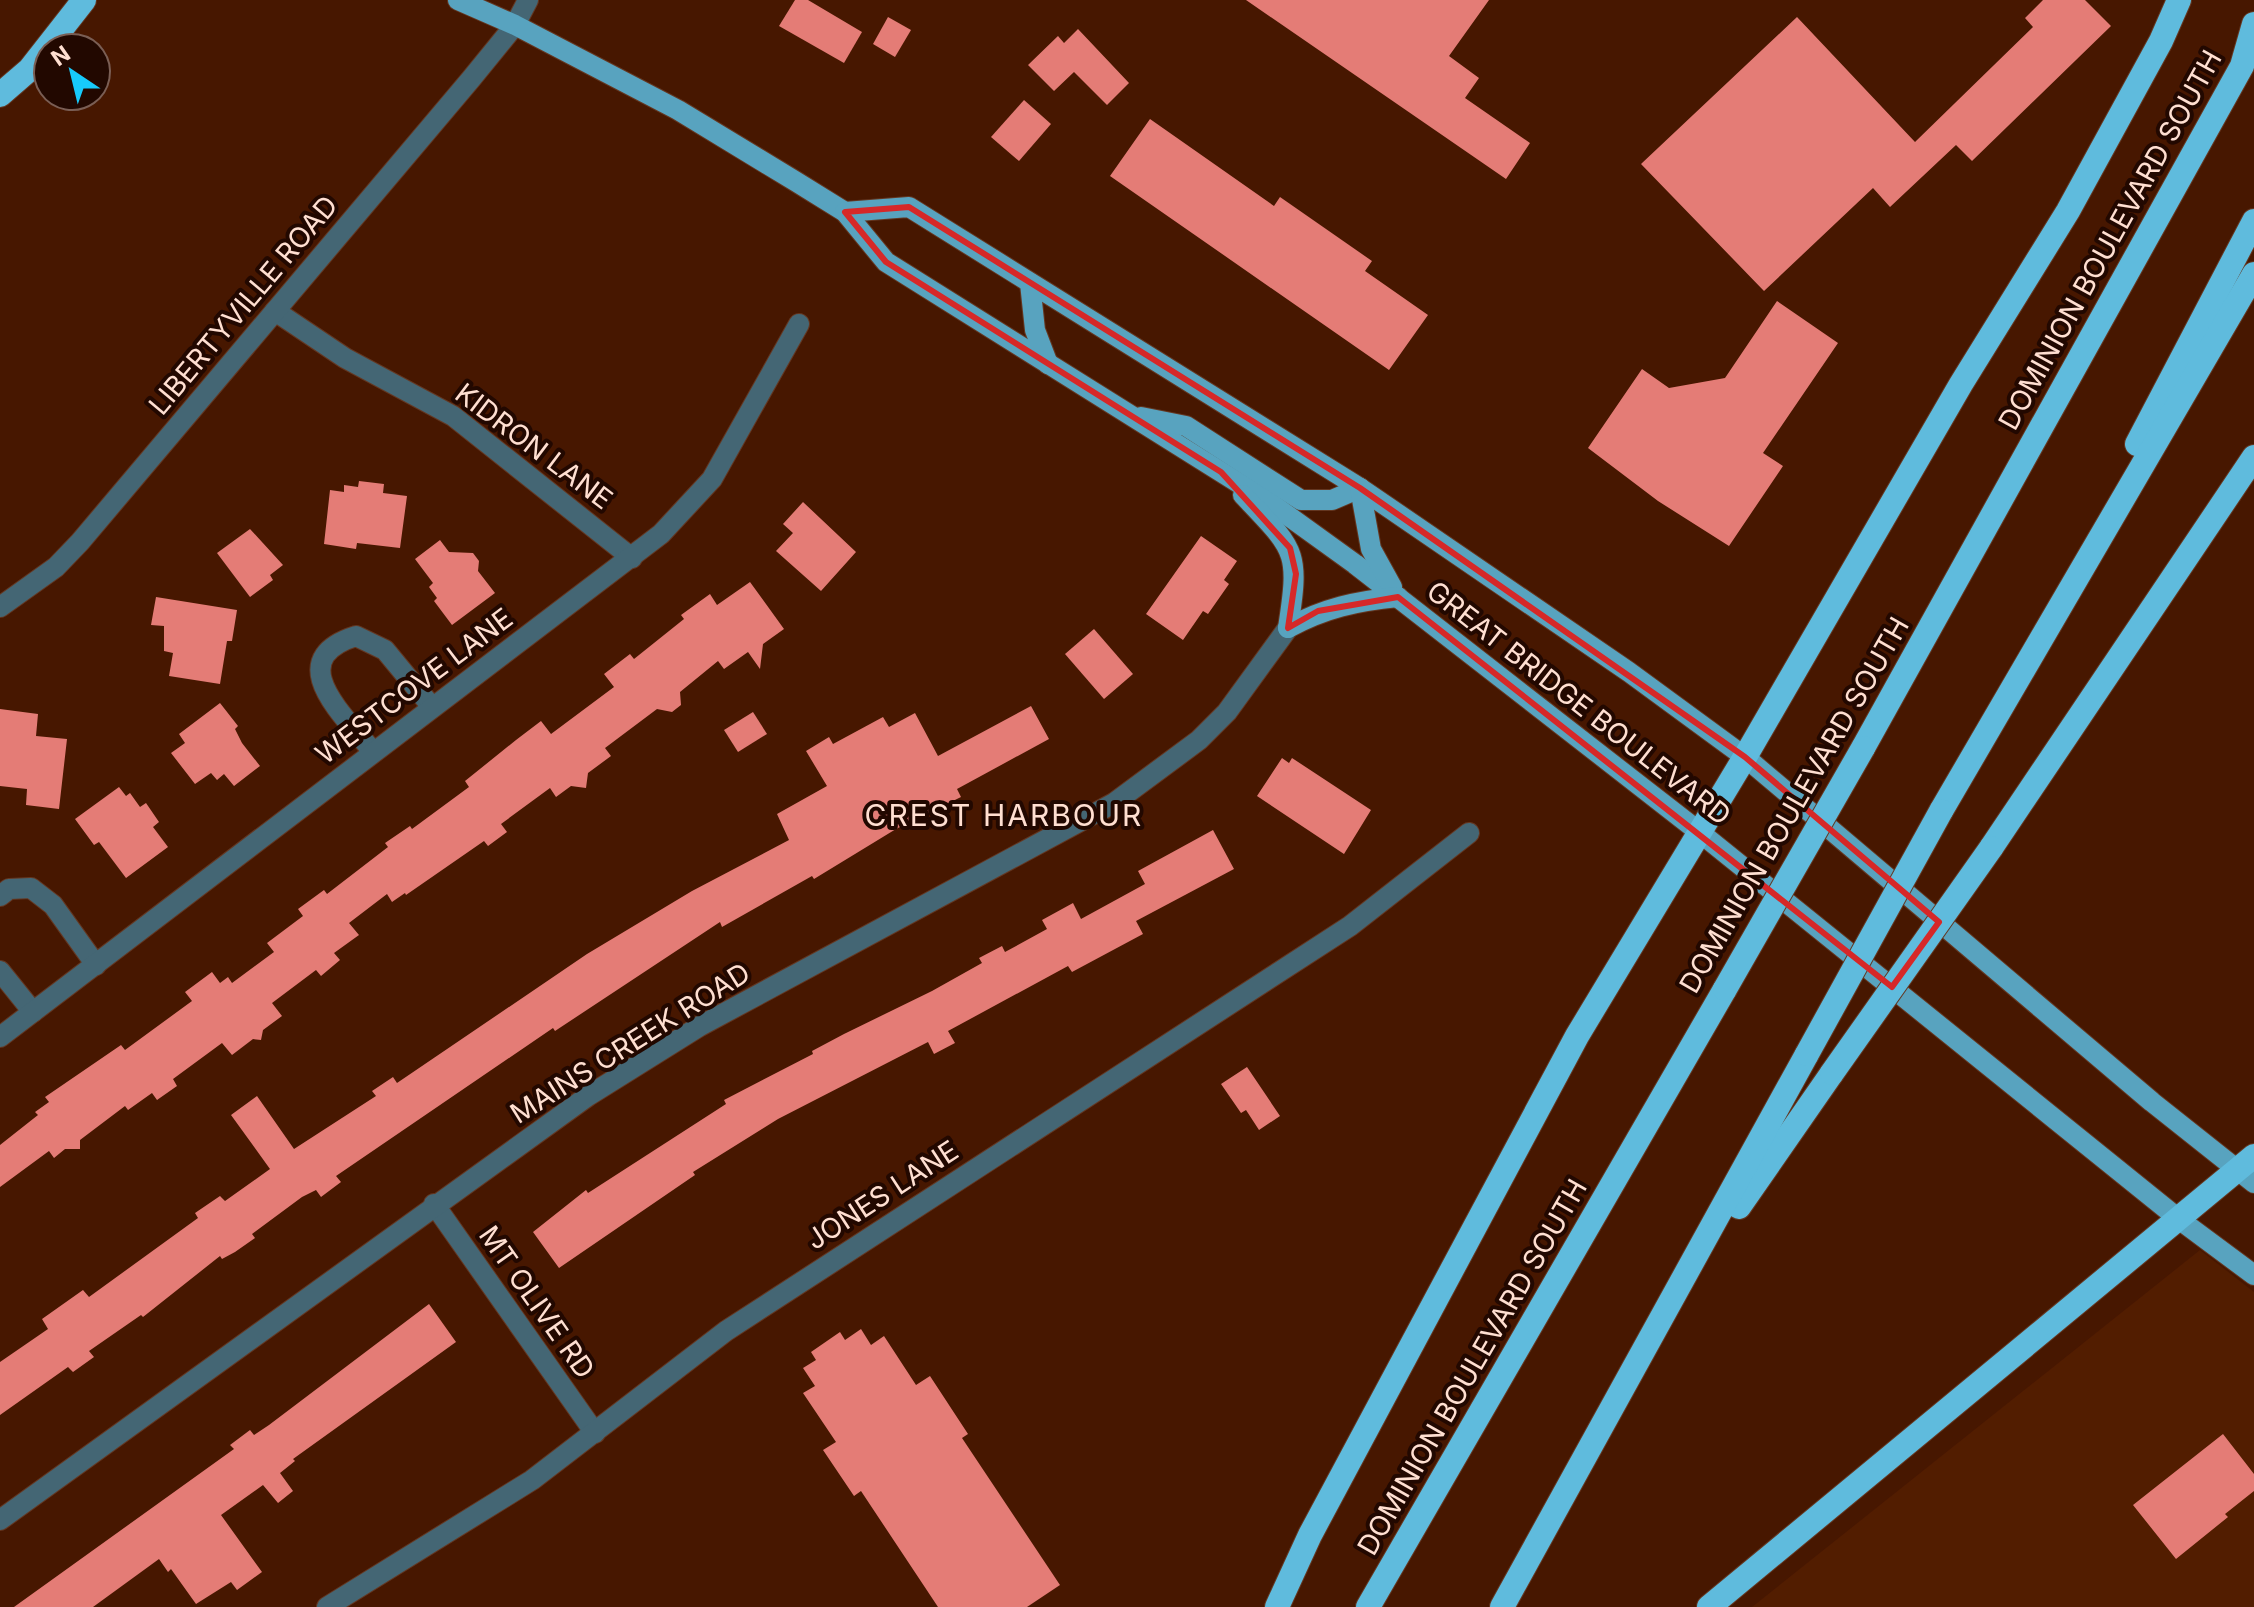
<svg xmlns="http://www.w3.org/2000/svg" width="2254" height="1607" viewBox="0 0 2254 1607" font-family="Inter,sans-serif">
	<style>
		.built { fill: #521d00 }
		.building { fill: #e47c76 }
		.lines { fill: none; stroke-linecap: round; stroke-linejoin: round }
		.street-casing { stroke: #643721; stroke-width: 22 }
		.primary-casing { stroke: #643721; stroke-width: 22 }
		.highway-casing { stroke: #643721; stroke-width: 26 }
		.street { stroke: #446674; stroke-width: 20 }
		.primary { stroke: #58a3bf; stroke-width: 20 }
		.highway { stroke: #5fbbdd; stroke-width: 24 }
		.highway-bridge-casing { stroke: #643721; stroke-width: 26; stroke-linecap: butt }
		.highway-bridge { stroke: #5fbbdd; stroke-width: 24 }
		.marked { fill: none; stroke: #d62828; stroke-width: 6; stroke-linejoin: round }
		.labels { text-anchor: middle; stroke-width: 8; stroke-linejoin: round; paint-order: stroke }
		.street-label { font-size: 28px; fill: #ffdfd1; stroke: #220800 }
		.neighbourhood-label { font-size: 30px; letter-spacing: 2px; fill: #ffdfd1; stroke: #220800 }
	</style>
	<rect width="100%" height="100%" fill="#471700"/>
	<path class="built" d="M2200 1250 2254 1292V1607H1752Z"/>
	<g class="building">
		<path d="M795 0H808L862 32 844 63 779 26Z"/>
		<path d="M1246 0H1489L1449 56 1479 78 1465 98 1530 143 1506 179Z"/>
		<path d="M2043 0H2085L2111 26 1972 161 1956 145 1890 207 1873 188 1764 291 1641 164 1797 17 1915 142 2033 27 2025 18Z"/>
		<path d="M888 17 911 30 895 57 873 44Z"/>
		<path d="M1078 29 1129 83 1107 105 1074 72 1054 91 1028 65 1058 36 1064 43Z"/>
		<path d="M1024 100 1051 124 1019 161 991 137Z"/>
		<path d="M1150 119 1274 206 1280 197 1372 261 1365 271 1428 315 1389 370 1110 176Z"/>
		<path d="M1777 301 1838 343 1763 453 1783 466 1729 546 1658 501 1588 448 1642 369 1669 388 1725 378Z"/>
		<path d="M359 481 384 484 383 493 407 496 400 548 357 543 356 549 324 544 330 490 344 492V485L358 487Z"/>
		<path d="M803 502 856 552 821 591 776 551 793 533 783 524Z"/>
		<path d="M250 529 283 565 270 575 273 580 250 597 217 553Z"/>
		<path d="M1201 536 1237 561 1224 580 1229 584 1208 614 1203 611 1183 640 1146 614Z"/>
		<path d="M440 540 449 552 473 553 479 561 478 571 495 593 452 625 434 601 437 598 429 587 433 583 415 559Z"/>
		<path d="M750 582 784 629 763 644 760 669 748 652 724 669 718 661 680 692 681 705 672 712 657 709 605 748 611 756 588 773 586 788 571 786 556 797 550 788 501 824 507 832 488 846 484 841 406 895 405 893 392 902 387 894 349 923 359 935 334 953 340 960 321 976 316 970 272 1003 282 1016 263 1030 261 1040 253 1039 232 1055 222 1043 173 1079 177 1086 157 1100 152 1093 128 1110 125 1106 80 1140V1149H65L54 1158 49 1151 0 1187V1145L38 1115 35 1112 49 1102 45 1097 121 1045 125 1050 192 1001 185 992 212 972 220 983 228 977 232 983 274 952 267 943 303 916 298 909 324 890 327 894 388 847 385 843 410 826 412 829 469 787 465 781 516 740 541 721 551 734 614 687 604 674 630 654 634 659 684 619 681 615 710 594 717 605Z"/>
		<path d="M156 597 237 610 232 641H227L220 684 169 676 173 653 164 651V626L151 625Z"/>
		<path d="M1094 629 1133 674 1104 699 1065 654Z"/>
		<path d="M220 703 238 726 235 729 242 743 260 766 234 786 224 774 217 780 211 773 195 784 171 753 185 743 179 734Z"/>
		<path d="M1031 706 1049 739 957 789 961 797 896 829 814 879 812 876 722 927 720 922 555 1031 553 1028 336 1176 341 1182 321 1197 316 1190 302 1197 252 1234 255 1238 235 1252 222 1259 220 1256 143 1317 141 1315 89 1351 94 1357 73 1372 68 1367 0 1415V1362L48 1329 42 1319 83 1290 89 1297 198 1218 195 1213 220 1196 225 1201 270 1169 231 1115 257 1096 294 1149 376 1096 372 1091 393 1077 397 1083 587 954 692 891 789 840 777 814 827 786 806 751 829 737 833 744 883 717 889 727 915 713 938 756Z"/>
		<path d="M0 709 38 714 36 736 67 739 59 809 26 805 27 789 0 786Z"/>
		<path d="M753 712 767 734 738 752 724 730Z"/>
		<path d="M1282 758 1289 763 1292 758 1371 810 1344 854 1257 796Z"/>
		<path d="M119 787 126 796 130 793 140 807 146 803 159 822 153 827 168 847 126 878 99 842 94 845 75 819Z"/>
		<path d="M1213 830 1234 869 1136 921 1143 934 1072 972 1068 966 948 1031 955 1043 934 1054 928 1042 778 1119 693 1172 695 1175 559 1268 533 1232 586 1190 588 1193 726 1104 724 1100 813 1054 812 1051 844 1034 932 991 982 963 979 958 1002 946 1005 952 1047 929 1042 920 1073 903 1081 919 1145 884 1138 871Z"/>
		<path d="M1247 1067 1280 1116 1259 1130 1246 1110 1241 1113 1221 1084Z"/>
		<path d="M429 1304 456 1342 293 1459 295 1461 280 1473 293 1491 278 1503 263 1485 221 1515 262 1572 237 1590 231 1582 196 1604 171 1569 168 1572 159 1559 93 1607H14L234 1449 230 1445 250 1430 254 1435 269 1425Z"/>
		<path d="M861 1329 871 1345 884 1336 916 1385 930 1376 968 1434 962 1438 1060 1585 1027 1607H938L861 1491 854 1496 823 1450 836 1442 803 1393 815 1386 803 1368 816 1360 811 1352 840 1332 845 1340Z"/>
		<path d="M2223 1434 2254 1474V1491L2225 1514 2228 1517 2176 1559 2133 1505Z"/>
	</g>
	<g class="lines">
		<g class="street-casing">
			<g id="street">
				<path d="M275 311 345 358 453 416 632 558"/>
				<path d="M0 607 56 567 80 542 471 79 515 25 528 0"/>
				<path d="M373 752C345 716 280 660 356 636L385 650 432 707"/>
				<path d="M0 896 9 889 31 888 53 905 96 965"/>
				<path d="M0 971 33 1012"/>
				<path d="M0 1037 661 534 712 479 799 324"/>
				<path d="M434 1204 595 1433"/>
				<path d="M0 1520 588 1096 700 1026 1114 803 1199 740 1227 712 1288 628"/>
				<path d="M327 1607 532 1480 726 1331 1350 926 1469 833"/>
			</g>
		</g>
		<g class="primary-casing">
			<g id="primary">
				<path d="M458 0 515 25 678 110 795 181 845 212 886 262 1269 502 1355 564 1698 831 2180 1220 2254 1275"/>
				<path d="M845 212 909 207 1360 488 1629 672 1745 757 2152 1102 2254 1183"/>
				<path d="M1030 283 1035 330 1048 364"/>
				<path d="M1141 417 1186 426 1301 500H1332L1360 488"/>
				<path d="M1360 488 1371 549 1392 587"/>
				<path d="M1243 495C1296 551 1300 550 1288 628"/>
				<path d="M1288 628C1324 608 1357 601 1398 597"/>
			</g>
		</g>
		<g class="highway-casing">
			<g id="highway">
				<path d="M0 95 30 69 84 0"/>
				<path d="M2137 444 2254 221"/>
				<path d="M1863 748 2242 66 2254 24"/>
				<path d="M1941 811 2254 274"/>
				<path d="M1991 848 2254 457"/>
				<path d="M1739 1207 1832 1073"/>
				<path d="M1277 1607 1310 1535 1577 1036 1745 757 1961 384 2068 211 2161 41 2179 0"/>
				<path d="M1368 1607 1725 989"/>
				<path d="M1502 1607 1807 1054"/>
				<path d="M1709 1607 2254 1156"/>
			</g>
		</g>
		<use href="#street" class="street"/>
		<use href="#primary" class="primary"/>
		<use href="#highway" class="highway"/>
		<g class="highway-bridge-casing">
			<g id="highway-bridge">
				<path d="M1725 989 1863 748"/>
				<path d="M1807 1054 1941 811"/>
				<path d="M1832 1073 1991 848"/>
			</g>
		</g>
		<use href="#highway-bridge" class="highway-bridge"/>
	</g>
	<path class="marked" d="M909 207 1360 488 1745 757 1939 922 1892 987 1398 597 1318 611 1288 628 1296 574 1290 548 1221 472 886 262 845 212Z"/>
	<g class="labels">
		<g class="street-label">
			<text transform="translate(2110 240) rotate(-61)" y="10">DOMINION BOULEVARD SOUTH</text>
			<text transform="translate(243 305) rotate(-50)" y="10">LIBERTYVILLE ROAD</text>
			<text transform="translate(534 446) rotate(37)" y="10">KIDRON LANE</text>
			<text transform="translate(414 686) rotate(-37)" y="10">WESTCOVE LANE</text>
			<text transform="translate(1579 703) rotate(38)" y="10">GREAT BRIDGE BOULEVARD</text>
			<text transform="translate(1794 805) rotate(-60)" y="10">DOMINION BOULEVARD SOUTH</text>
			<text transform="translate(630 1043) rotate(-32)" y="10">MAINS CREEK ROAD</text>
			<text transform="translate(882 1195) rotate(-33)" y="10">JONES LANE</text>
			<text transform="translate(537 1302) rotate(55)" y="10">MT OLIVE RD</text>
			<text transform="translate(1472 1367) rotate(-60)" y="10">DOMINION BOULEVARD SOUTH</text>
		</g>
		<g class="neighbourhood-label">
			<text x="1004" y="826">CREST HARBOUR</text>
		</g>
	</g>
	<g transform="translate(72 72) rotate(325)"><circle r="38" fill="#220800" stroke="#7a5e54" stroke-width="2"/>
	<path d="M0-6L14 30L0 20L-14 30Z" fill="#17cafb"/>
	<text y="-12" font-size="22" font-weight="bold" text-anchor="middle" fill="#ffdfd1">N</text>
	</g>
</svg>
